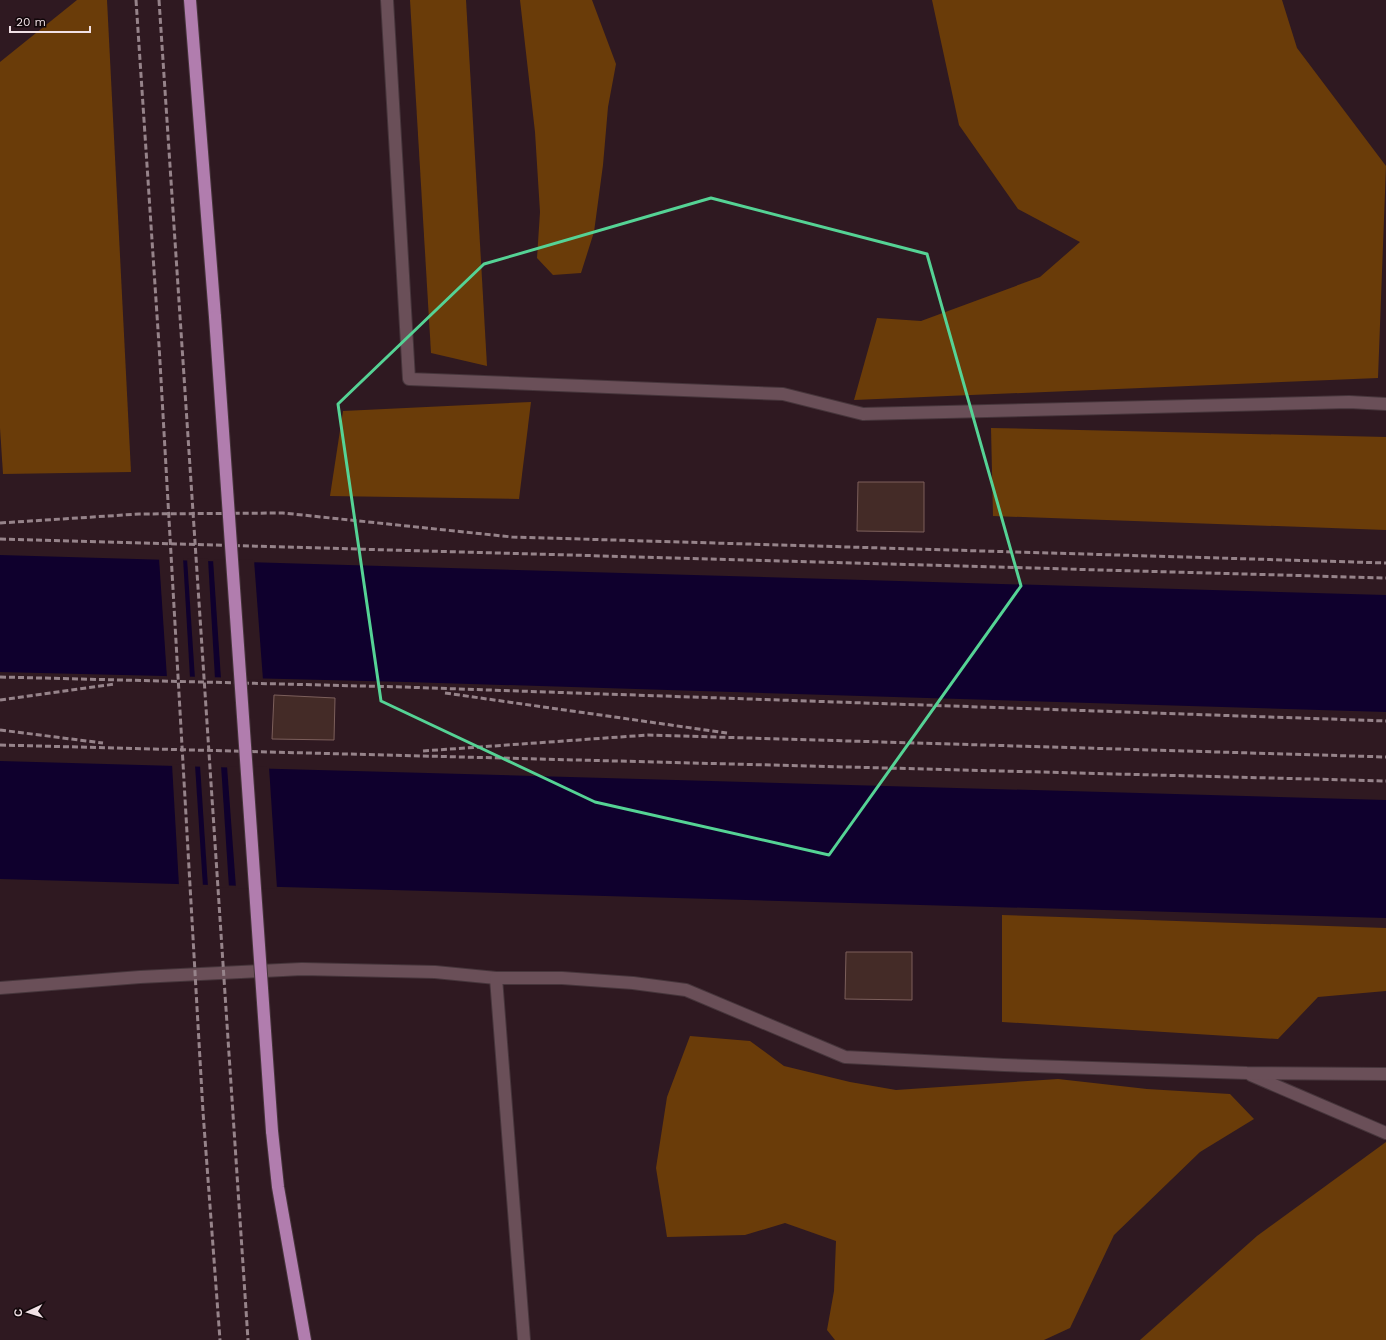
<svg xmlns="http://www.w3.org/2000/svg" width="1386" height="1340" viewBox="0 0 1386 1340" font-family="'Work Sans',sans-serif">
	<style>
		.forest { fill: #6a3c09 }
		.water { fill: #0f002d }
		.pier { fill: #2f1921 }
		.building { fill: #442b27; stroke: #7c5f5b }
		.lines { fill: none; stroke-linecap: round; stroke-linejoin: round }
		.lane-casing { stroke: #46353b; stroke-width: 14 }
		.primary-casing { stroke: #46353b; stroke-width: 14 }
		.lane { stroke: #6a4f58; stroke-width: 12 }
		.primary { stroke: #b17dae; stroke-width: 12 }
		.rail { stroke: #96838a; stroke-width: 3; stroke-dasharray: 6 3; stroke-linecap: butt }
		.primary-bridge-casing { stroke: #46353b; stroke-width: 14; stroke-linecap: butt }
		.primary-bridge { stroke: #b17dae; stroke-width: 12 }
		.marked { fill: none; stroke: #55d395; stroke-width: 3; stroke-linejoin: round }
	</style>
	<rect width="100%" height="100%" fill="#2f1921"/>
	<g class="forest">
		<path d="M77 0H107L131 472 3 474 0 428V62Z"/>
		<path d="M410 0H466L487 366 431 353Z"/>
		<path d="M520 0H592L616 64 608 107 603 165 594 232 581 273 553 275 537 258 540 212 535 132Z"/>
		<path d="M932 0H1282L1297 48 1386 166 1378 378 854 400 877 318 921 321 1040 277 1080 242 1018 209 959 125Z"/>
		<path d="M531 402 519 499 330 496 343 411Z"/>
		<path d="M991 428 1386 437V530L993 516Z"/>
		<path d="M1002 915 1386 928V991L1318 997 1278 1039 1002 1022Z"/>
		<path d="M690 1036 750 1041 784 1066 850 1082 896 1090 1058 1079 1147 1089 1230 1094 1254 1119 1200 1152 1114 1235 1070 1328 1044 1340H835L827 1330 834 1291 836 1241 785 1223 745 1235 667 1237 656 1168 667 1097Z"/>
		<path d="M1386 1142V1340H1140L1257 1236Z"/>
	</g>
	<g class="water">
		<path d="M0 555 1386 595V712L407 682 0 672Z"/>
		<path d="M0 761 1386 800V918L0 879Z"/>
	</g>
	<g class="pier">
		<path d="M159 558H183L190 678H167Z"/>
		<path d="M187 558 208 559 215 679H195Z"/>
		<path d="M213 559 254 560 263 680 221 679Z"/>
		<path d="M172 764 195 765 203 887 179 886Z"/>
		<path d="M200 765H221L229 888 208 887Z"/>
		<path d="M227 766 269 767 277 889 236 888Z"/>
	</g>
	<g class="building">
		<path d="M858 482H924V532L857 531Z"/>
		<path d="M274 695 335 698 334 740 272 739Z"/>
		<path d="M846 952H912V1000L845 999Z"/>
	</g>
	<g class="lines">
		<g class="lane-casing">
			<g id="lane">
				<path d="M387 0 409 379 783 394 863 414 1349 402 1386 404"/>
				<path d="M0 988 140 977 302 969 435 972 496 978"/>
				<path d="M1251 1075 1386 1133"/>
				<path d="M524 1340 496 978H562L633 983 686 990 845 1057 1004 1065 1247 1073 1386 1074"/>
			</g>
		</g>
		<g class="primary-casing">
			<g id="primary">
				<path d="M190 0 215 317"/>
				<path d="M272 1131 278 1187 305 1340"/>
			</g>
		</g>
		<use href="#lane" class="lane"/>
		<use href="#primary" class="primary"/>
		<g class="rail">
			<path d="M136 0 159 345 203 1112 220 1340"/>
			<path d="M159 0 248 1340"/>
			<path d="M0 523 139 514 283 513 512 537 1386 563"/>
			<path d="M0 539 1386 578"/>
			<path d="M0 677 402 687 1386 721"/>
			<path d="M445 693 727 733"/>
			<path d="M0 700 115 684"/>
			<path d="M0 730 103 743"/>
			<path d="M0 745 1386 781"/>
			<path d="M423 751 648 735 1386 757"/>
		</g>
		<g class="primary-bridge-casing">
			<path id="primary-bridge" d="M215 317 272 1131"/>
		</g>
		<use href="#primary-bridge" class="primary-bridge"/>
	</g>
	<path class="marked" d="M711 198 927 254 1021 586 829 855 595 802 381 701 338 404 484 264Z"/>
	<g transform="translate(28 1312) rotate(266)" stroke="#11070a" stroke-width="3" paint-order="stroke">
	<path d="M0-3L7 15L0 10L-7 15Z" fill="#f1e1e6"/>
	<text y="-6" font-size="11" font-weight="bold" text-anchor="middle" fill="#f1e1e6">С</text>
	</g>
	<path d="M10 26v6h80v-6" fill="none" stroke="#f1e1e6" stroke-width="2"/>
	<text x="16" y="26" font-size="12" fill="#f1e1e6" stroke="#11070a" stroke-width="3" paint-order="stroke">20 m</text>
</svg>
